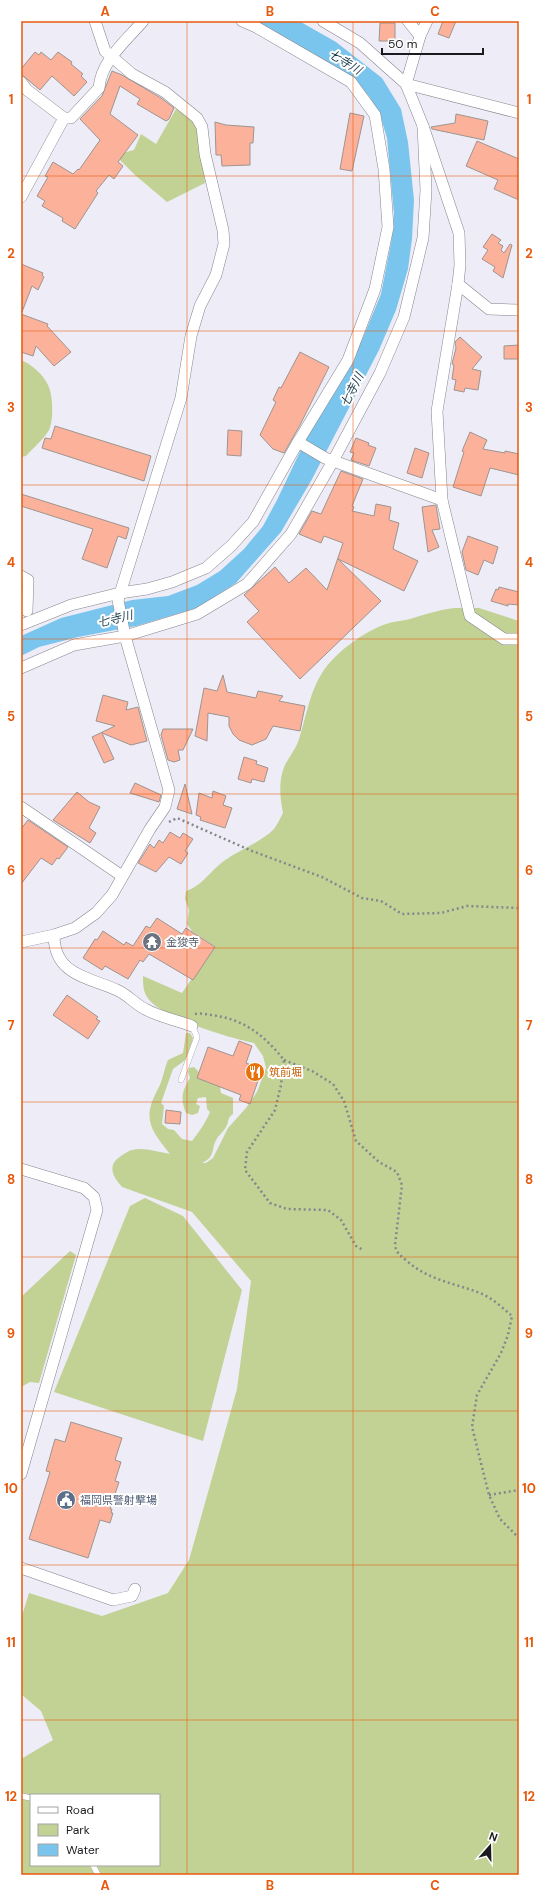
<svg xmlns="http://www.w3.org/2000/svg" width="540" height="1896" viewBox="0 0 540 1896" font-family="'DM Sans','Noto Sans JP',sans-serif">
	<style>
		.green { fill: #c1d294; fill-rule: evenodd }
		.water { fill: #7ac5ed }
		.building { fill: #fcb19a; stroke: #9e9491 }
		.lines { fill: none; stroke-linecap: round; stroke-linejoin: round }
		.service-casing { stroke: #86858e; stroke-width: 6 }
		.minor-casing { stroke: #86858e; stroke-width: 12 }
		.path { stroke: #87868d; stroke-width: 2.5; stroke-dasharray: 2 3; stroke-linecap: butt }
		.service { stroke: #fff; stroke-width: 5.5 }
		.minor { stroke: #fff; stroke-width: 11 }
		.grid { fill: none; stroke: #e8590c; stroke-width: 1; stroke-opacity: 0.55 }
		.labels { text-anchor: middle; stroke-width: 4; stroke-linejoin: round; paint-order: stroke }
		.worship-label { font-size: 11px; fill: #5b616d; stroke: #fff; text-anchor: start }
		.food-label { font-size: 11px; fill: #c56008; stroke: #fff; text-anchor: start }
		.service-label { font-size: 11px; fill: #4e5e75; stroke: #fff; text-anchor: start }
		.water-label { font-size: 12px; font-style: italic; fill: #183b4c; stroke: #fff }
		.neatline { fill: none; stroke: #e8590c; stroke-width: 1.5 }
		.grid-label { font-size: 13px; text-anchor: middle; font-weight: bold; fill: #e8590c }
	</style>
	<rect width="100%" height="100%" fill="#eeedf7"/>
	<g class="green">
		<path d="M176 109 192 119 199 130 205 183 167 202 135 175 115 155 134 150 141 134 156 144Z"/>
		<path d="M21 360C31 364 43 374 48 385 53 394 54 421 49 430 43 440 33 448 26 456L21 457Z"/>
		<path d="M454 608H479L519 621V1875H21V1759L53 1740 41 1711 21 1694V1619L29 1593 102 1616 168 1593 189 1560 237 1389 251 1281 192 1212 122 1187C112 1176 107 1165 121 1156 124 1154 128 1151 132 1150 144 1147 158 1152 170 1154 149 1128 142 1118 159 1087 163 1079 164 1069 168 1060L183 1053 186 1033H190L193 1038 188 1056 184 1061 173 1069 161 1103 164 1106 162 1124 168 1129 174 1130 182 1139 192 1141C199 1132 206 1122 210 1112L207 1109 206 1097 198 1098 196 1104 200 1106 198 1113 192 1115 186 1113C180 1099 182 1091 190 1078L188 1072 189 1068 194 1067 201 1074 220 1087 221 1093 233 1098V1114C228 1117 229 1120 227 1125 225 1130 221 1133 218 1137 210 1148 217 1156 202 1163H206L213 1158 228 1128 246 1108 257 1092 266 1068 263 1056 254 1043C230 1038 160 1018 147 997 143 990 143 984 143 976L182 993 214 946 192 931 187 924 189 910 185 899 186 891C202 886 211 870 224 861 240 849 260 843 274 829 278 824 280 818 283 813 280 798 278 780 285 765 289 757 295 750 298 742 306 719 309 693 322 673 334 653 365 631 386 624 394 621 402 621 410 619 425 614 439 610 454 608ZM31 1795H159V1865H31Z"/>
		<path d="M145 1198 183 1216 242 1290 203 1441 54 1392 130 1206Z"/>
		<path d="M70 1251 76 1255 39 1383 30 1382 21 1387V1297Z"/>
	</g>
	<path class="water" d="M255 21H299L336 42 382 78 401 109 408 142 414 200 412 239 408 269 396 310 379 350 311 481 281 532 236 583 197 608 136 626 78 637 39 647 21 656V636L61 618 132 600 168 596 197 585 220 571 244 549 263 526 277 500 307 437 362 340 381 294 391 243 394 214 387 138 381 118 369 96 344 75Z"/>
	<g class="building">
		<path d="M443 21H456L449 38 438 34Z"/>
		<path d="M380 23H395V41H379Z"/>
		<path d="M35 52 39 55 41 52 51 60 58 52 72 62 71 64 83 74 81 76 87 82 74 96 52 76 40 90 21 74V69Z"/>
		<path d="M112 71 122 75 161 98 174 108 169 119 166 121 137 104 140 99 120 86 110 114 138 135 118 162 123 166 114 179 109 175 96 191 98 193 75 229 62 221 63 218 42 206 45 201 37 196 48 177 45 176 53 162 73 174 78 169 79 170 100 140 80 119 102 96Z"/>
		<path d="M350 113 364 116 352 171 340 169Z"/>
		<path d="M456 114 488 121 484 140 432 129 431 127 455 123Z"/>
		<path d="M215 122 226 125 254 127 253 143H250V165L222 166 221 155H216Z"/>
		<path d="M477 141 519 159V200L494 189 498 180 466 166Z"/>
		<path d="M492 234 501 240 498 243 503 246 501 250 504 253 510 244 512 245 503 278 493 271 495 267 482 259 488 250 483 247Z"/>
		<path d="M21 264 43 273 42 275 44 277 38 290 32 286 22 312Z"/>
		<path d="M21 314 48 324 47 326 71 352 54 366 36 346 33 356 21 352Z"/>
		<path d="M460 337 482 357 472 369 481 371 478 390 465 388 464 392 454 390 456 380 452 379 454 365 452 364 456 348 455 342Z"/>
		<path d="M519 345V359H504V346Z"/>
		<path d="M300 352 329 367 300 425 284 453 273 449 260 435 276 402 273 400 279 387 281 388Z"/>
		<path d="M55 426 151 456 144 481 42 448 45 438 51 439Z"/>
		<path d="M228 430 242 431 241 456 227 455Z"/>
		<path d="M470 432 487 440 483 449 505 453V451L519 454V475L490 468 481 496 453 487 464 452 462 451Z"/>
		<path d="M356 438 369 443 368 445 376 448 369 466 351 460 354 453 350 452Z"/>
		<path d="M415 448 429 453 422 478 407 473Z"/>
		<path d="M341 471 363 479 352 506 354 507 352 511 374 516 376 504 391 507 389 520 399 523 393 549 418 561 404 591 338 559 381 601 300 679 247 622 259 611 244 595 275 567 289 583 306 568 327 590 343 543 324 536 321 543 299 534 312 511 321 514Z"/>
		<path d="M21 494 129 528 126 539 118 536 107 568 82 559 93 529 21 506Z"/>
		<path d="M436 505 440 529 432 530 439 547 428 552 422 507Z"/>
		<path d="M468 536 498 547 493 564 484 560 478 575 466 570 462 552Z"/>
		<path d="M499 587 519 592V605L508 604V606L491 601 496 589 498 590Z"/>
		<path d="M223 675 227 692 256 698 258 691 283 696 279 701 305 706 300 731 273 726 266 739 252 745 239 740 233 734 229 726V717L208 713 207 741 195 736 204 688 217 691Z"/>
		<path d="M103 695 128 702 126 710 138 707 147 741 131 745 102 733 114 759 104 763 92 737 115 726 96 721Z"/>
		<path d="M163 729H193L183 750H178L180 760 174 762 168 760 161 735Z"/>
		<path d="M244 757 257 761 256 764 268 768 264 782 252 779 251 783 238 779Z"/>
		<path d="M135 783 161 795 159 802 130 793Z"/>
		<path d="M185 784 192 814 177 809Z"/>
		<path d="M213 791 226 796 223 805 232 808 225 828 200 820 201 817 196 815 199 793 212 798Z"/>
		<path d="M77 792 89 802 100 807 89 828 96 833 90 843 53 820Z"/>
		<path d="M28 820 68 847 59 859 57 858 52 865 41 858 21 884V829Z"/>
		<path d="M170 832 180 838 183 833 193 839 185 851 188 853 181 864 169 857 156 872 138 863 150 844 154 848 159 840 163 843Z"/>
		<path d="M157 918 182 934 186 928 215 947 193 980 149 954 143 962 140 960 128 979 105 966 102 970 83 958 95 939 97 940 103 931 124 945 126 942 133 946 146 926 150 928Z"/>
		<path d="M67 995 98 1017 96 1019 100 1021 88 1039 53 1015Z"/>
		<path d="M239 1041 252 1046 246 1063 262 1069 250 1104 239 1100 241 1095 197 1078 208 1047 233 1056Z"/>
		<path d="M166 1110 181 1112 180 1124 165 1123Z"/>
		<path d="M71 1422 122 1438 115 1460 121 1462 115 1481 119 1482 110 1509H112L111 1513H113L110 1523 100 1520 88 1558 29 1539 50 1472 46 1471 55 1439 65 1442Z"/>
	</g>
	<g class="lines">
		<g class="service-casing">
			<g id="service">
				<path d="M181 1080 197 1037 192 1026"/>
				<path d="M21 1796 31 1798"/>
				<path d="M93 1865 98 1875"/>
			</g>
		</g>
		<g class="minor-casing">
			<g id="minor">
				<path d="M323 21 360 43 406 84 423 126 459 233 460 265 458 284 437 411 442 500 470 616 504 639H519"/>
				<path d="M408 21 420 36"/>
				<path d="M21 82 27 90 64 118H71L99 88C101 61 126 41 143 21"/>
				<path d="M406 84 519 113"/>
				<path d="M406 84 420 36 427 21"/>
				<path d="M21 197 64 118"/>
				<path d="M458 284 489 309 519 310"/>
				<path d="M298 442 325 458 442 500"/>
				<path d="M21 576 28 580 27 611"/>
				<path d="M21 625 71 605 120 593 147 589 172 582 206 568 231 546 253 522 298 442 348 360 375 289 388 227 384 169 375 115 351 82 256 27 242 21"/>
				<path d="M21 668 74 645 125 636 197 614 247 584 291 534 333 461 380 373 404 317 423 238 426 190 423 126"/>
				<path d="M21 807 122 876"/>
				<path d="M54 935C54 975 88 977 117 990 128 995 135 1004 145 1009 159 1017 177 1020 192 1026"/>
				<path d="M21 942 54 935 75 928 96 913 112 895 150 829 165 807 169 790 125 636 118 600 181 398 191 336 200 306 216 275 224 244 223 230 205 154 202 127 197 118 165 92 132 74 105 51 95 21"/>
				<path d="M21 1169 84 1188 94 1197 97 1210 21 1474"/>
				<path d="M21 1568 113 1600 132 1596 135 1589"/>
			</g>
		</g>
		<g class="path">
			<path d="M169 822 177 818 252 851 322 877 362 898 381 901 402 914 441 913 467 906 519 908"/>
			<path d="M195 1014C200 1013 206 1014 211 1015 244 1019 264 1035 284 1060L281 1085 275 1110 247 1152 245 1170 270 1203 287 1209 328 1210 341 1220 356 1246 363 1250"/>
			<path d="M284 1060 312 1071 333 1084 344 1101 356 1141 379 1162 397 1172 402 1185 395 1245C396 1253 401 1256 407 1261 428 1280 454 1283 480 1293 492 1298 503 1308 512 1316L508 1335 501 1353 477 1395 472 1427 489 1495 500 1519 519 1538"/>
			<path d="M489 1495 519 1490"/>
		</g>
		<use href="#service" class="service"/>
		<use href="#minor" class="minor"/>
	</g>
	<path class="grid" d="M187 21V1875M353 21V1875M21 176H519M21 331H519M21 485H519M21 639H519M21 794H519M21 948H519M21 1102H519M21 1257H519M21 1411H519M21 1565H519M21 1720H519"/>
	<defs>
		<g id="temple-disc" transform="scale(1)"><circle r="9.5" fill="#6b7280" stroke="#fff"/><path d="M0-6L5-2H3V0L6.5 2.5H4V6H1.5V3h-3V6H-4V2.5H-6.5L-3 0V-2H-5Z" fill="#fff"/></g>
		<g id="restaurant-disc" transform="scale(1)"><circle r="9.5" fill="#e8710a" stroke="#fff"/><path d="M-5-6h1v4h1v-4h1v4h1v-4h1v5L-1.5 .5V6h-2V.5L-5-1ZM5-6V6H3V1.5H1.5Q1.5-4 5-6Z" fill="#fff"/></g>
		<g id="civic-disc" transform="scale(1)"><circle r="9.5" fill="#5c6f8a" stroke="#fff"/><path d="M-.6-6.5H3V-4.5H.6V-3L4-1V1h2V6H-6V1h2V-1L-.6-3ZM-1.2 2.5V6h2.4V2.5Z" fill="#fff"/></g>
	</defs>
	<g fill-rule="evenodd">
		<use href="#temple-disc" x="152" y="942"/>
		<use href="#restaurant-disc" x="255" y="1072"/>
		<use href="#civic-disc" x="66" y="1500"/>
	</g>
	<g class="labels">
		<g class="worship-label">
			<text x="166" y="946">金狻寺</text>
		</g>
		<g class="food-label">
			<text x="269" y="1076">筑前堀</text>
		</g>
		<g class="service-label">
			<text x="80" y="1504">福岡県警射撃場</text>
		</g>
		<g class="water-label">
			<text transform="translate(345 62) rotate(31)" y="4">七寺川</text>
			<text transform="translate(352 390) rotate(-63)" y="4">七寺川</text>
			<text transform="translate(115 619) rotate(-14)" y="4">七寺川</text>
		</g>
	</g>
	<rect width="540" height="1896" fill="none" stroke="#ffffff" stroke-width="44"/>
	<rect x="30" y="1794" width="130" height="72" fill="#ffffff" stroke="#a4a3a5"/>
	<rect x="38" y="1807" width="20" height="6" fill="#ffffff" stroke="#a4a3a5"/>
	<text x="66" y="1814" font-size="12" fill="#1b1a1e">Road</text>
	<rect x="38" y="1824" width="20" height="12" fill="#c1d294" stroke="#a4a3a5"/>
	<text x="66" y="1834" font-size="12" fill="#1b1a1e">Park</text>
	<rect x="38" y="1844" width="20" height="12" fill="#7ac5ed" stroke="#a4a3a5"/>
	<text x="66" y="1854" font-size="12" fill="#1b1a1e">Water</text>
	<g transform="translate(490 1846) rotate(20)" stroke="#ffffff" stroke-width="3" paint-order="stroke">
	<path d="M0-3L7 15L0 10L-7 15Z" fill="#1b1a1e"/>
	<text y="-6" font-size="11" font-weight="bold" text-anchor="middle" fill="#1b1a1e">N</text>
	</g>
	<path d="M382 48v6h101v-6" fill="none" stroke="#1b1a1e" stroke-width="2"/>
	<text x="388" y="48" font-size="12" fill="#1b1a1e" stroke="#ffffff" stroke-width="3" paint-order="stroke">50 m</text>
	<rect x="22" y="22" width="496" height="1852" class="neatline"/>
	<g class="grid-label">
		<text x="105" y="16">A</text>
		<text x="270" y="16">B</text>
		<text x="435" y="16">C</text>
		<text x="11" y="104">1</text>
		<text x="529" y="104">1</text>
		<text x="11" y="258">2</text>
		<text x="529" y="258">2</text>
		<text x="11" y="412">3</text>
		<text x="529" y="412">3</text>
		<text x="11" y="567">4</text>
		<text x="529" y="567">4</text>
		<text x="11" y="721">5</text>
		<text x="529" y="721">5</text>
		<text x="11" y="875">6</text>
		<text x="529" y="875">6</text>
		<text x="11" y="1030">7</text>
		<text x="529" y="1030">7</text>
		<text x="11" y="1184">8</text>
		<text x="529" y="1184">8</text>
		<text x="11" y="1338">9</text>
		<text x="529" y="1338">9</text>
		<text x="11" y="1493">10</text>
		<text x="529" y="1493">10</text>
		<text x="11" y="1647">11</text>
		<text x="529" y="1647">11</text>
		<text x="11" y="1801">12</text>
		<text x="529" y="1801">12</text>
		<text x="105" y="1890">A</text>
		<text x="270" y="1890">B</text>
		<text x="435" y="1890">C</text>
	</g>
</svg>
